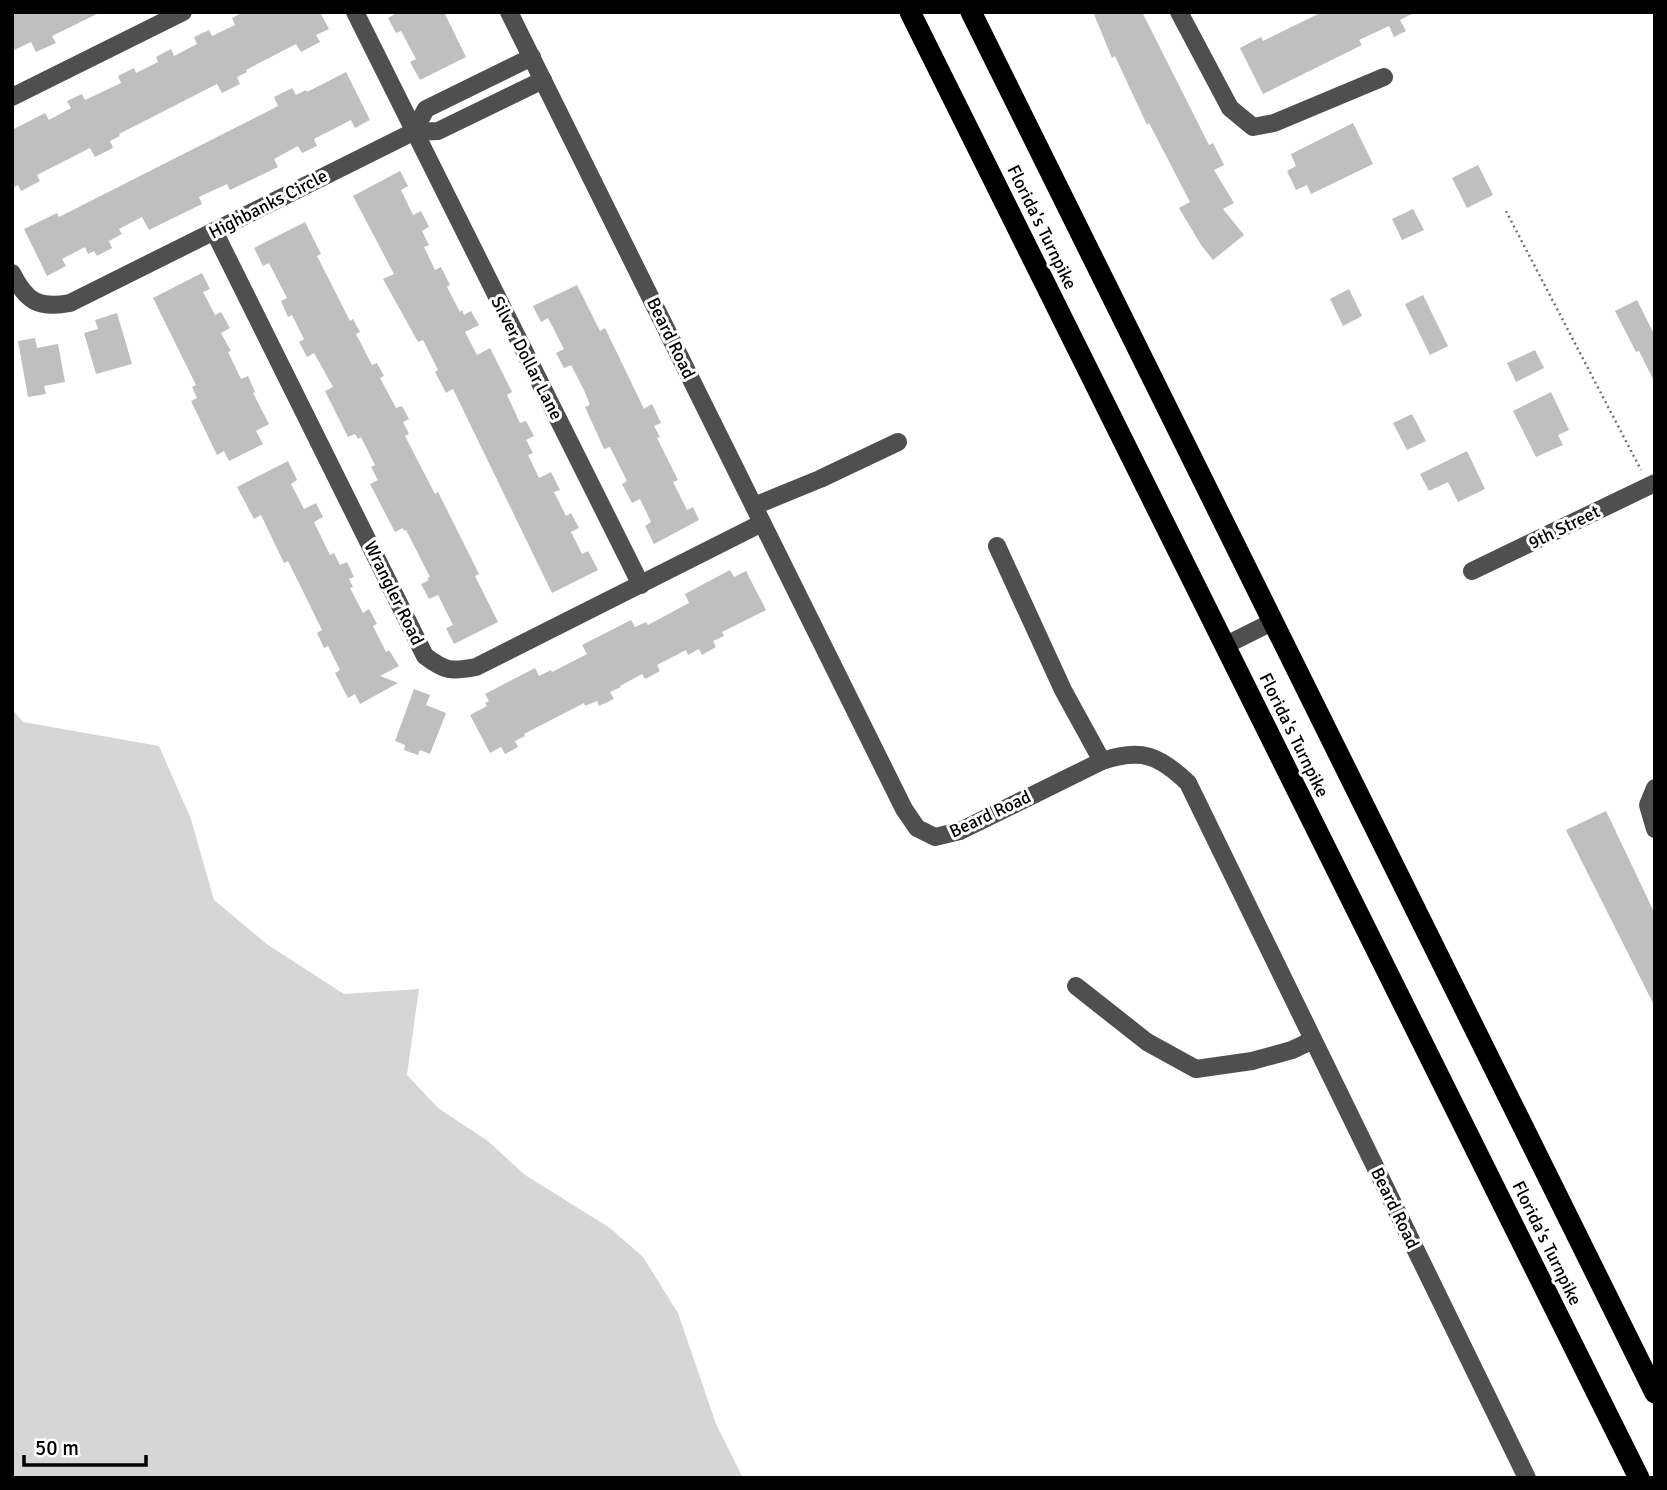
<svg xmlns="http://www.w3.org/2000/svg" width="1667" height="1490" viewBox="0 0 1667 1490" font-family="Signika,sans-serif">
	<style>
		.green { fill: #d6d6d6 }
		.building { fill: #bfbfbf }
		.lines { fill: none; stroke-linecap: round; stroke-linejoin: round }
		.path { stroke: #717171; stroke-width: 2.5; stroke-dasharray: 2 3.5; stroke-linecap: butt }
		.minor { stroke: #4f4f4f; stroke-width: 18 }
		.highway { stroke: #000; stroke-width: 21 }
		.labels { text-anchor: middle; stroke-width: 6; stroke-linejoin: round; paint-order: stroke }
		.street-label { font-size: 18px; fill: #000; stroke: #fff }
	</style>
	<rect width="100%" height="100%" fill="#fff"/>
	<path class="green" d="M12 709 23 722 159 746 191 819 214 900 268 945 344 994 419 989 407 1075 438 1108 488 1141 525 1175 610 1228 643 1257 678 1313 716 1424 743 1478H12Z"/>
	<g class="building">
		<path d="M12 12H101L52 36 56 43 36 52 31 42 12 51Z"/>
		<path d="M243 12H320L329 29 316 35 320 42 301 52 296 44 246 70 247 72 237 77 240 84 222 93 217 84 119 134 120 136 110 141 113 148 95 157 90 148 37 175 40 181 21 191 18 185 12 188V130L45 113 49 120 71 108 67 101 82 94 85 100 121 83 118 76 134 68 136 73 158 62 156 57 171 49 174 56 197 44 194 37 209 30 212 36 235 25 232 18Z"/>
		<path d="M398 12H444L466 57 420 80 410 62 416 59 401 31 396 33 388 18Z"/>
		<path d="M1093 12H1142L1209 145 1213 143 1224 165 1214 170 1234 203 1223 209 1244 235 1213 260 1201 245 1179 208 1190 202 1149 123 1147 125 1115 56 1112 58Z"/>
		<path d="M1322 12H1416L1400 20 1406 31 1394 37 1389 26 1359 40 1362 45 1263 94 1240 48 1261 37 1263 41Z"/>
		<path d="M346 72 370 120 355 128 351 120 314 139 317 146 302 153 298 146 274 159 278 167 230 190 227 184 199 197 202 204 149 230 142 217 119 229 122 234 109 241 112 248 97 256 94 251 88 254 85 247 62 259 66 266 47 276 24 229 57 213 59 217 278 106 274 97 292 88 296 95 306 90 307 92Z"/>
		<path d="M1353 123 1373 164 1311 194 1307 185 1296 190 1287 171 1296 166 1291 154Z"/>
		<path d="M1478 165 1493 195 1467 208 1452 178Z"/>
		<path d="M400 171 408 186 401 190 413 215 421 211 429 227 422 231 429 245 424 247 435 270 441 267 450 285 447 287 460 312 462 310 464 315 471 311 479 325 465 332 477 355 490 348 512 392 507 395 520 423 526 421 534 436 526 440 533 453 528 455 539 478 551 472 560 490 554 492 566 516 571 513 579 528 571 532 582 554 588 551 598 570 552 593 453 389 446 393 435 372 438 370 423 340 418 342 383 279 394 274 353 196Z"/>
		<path d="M1413 209 1424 230 1402 240 1392 219Z"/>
		<path d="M305 222 321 254 317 256 350 321 353 319 360 332 356 334 372 365 377 363 384 376 380 378 396 408 402 406 409 419 403 422 409 434 405 436 435 494 438 492 479 574 475 576 498 622 454 644 446 628 453 625 438 595 429 599 421 584 429 580 427 578 430 577 406 530 404 531 403 528 395 532 370 484 378 480 371 467 375 465 361 437 358 439 355 434 348 437 325 391 333 387 314 353 307 357 299 342 304 339 292 315 288 317 281 301 287 298 269 263 263 266 254 248Z"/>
		<path d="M202 273 210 289 203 292 215 315 221 312 230 328 221 333 231 351 228 352 241 379 248 376 255 392 253 393 269 424 256 431 263 444 229 461 224 451 217 455 191 401 197 398 192 387 196 385 153 298Z"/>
		<path d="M577 285 600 331 605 328 644 409 652 404 661 423 654 426 660 437 657 438 678 480 673 482 687 510 693 507 699 520 654 544 645 526 651 522 640 499 632 503 622 484 627 481 610 447 604 449 585 407 590 405 584 390 571 365 564 368 556 353 564 349 548 318 541 322 533 306Z"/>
		<path d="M1349 289 1362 316 1343 326 1330 299Z"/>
		<path d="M1423 295 1448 346 1430 355 1405 304Z"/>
		<path d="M1637 300 1655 336V383L1639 351 1636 352 1615 311Z"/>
		<path d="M117 313 132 364 96 374 84 333 98 329 95 320Z"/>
		<path d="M35 338 37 348 58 344 65 382 44 386 46 394 28 397 18 341Z"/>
		<path d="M1535 350 1544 368 1516 382 1507 363Z"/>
		<path d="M1551 392 1569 430 1558 435 1563 445 1536 457 1513 411Z"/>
		<path d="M1412 414 1426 441 1407 450 1393 423Z"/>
		<path d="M1467 451 1485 489 1458 502 1448 482 1429 491 1420 474Z"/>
		<path d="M288 461 297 480 291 484 304 509 316 503 323 517 314 522 330 555 334 553 340 565 347 562 354 577 349 579 353 587 350 588 363 613 369 609 377 624 373 626 386 652 389 650 399 666 380 676 398 683 360 704 355 694 348 698 335 673 340 670 328 646 324 648 317 633 322 630 288 561 284 563 261 515 254 519 237 487Z"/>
		<path d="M730 570 734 577 746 571 766 610 722 632 724 636 713 641 716 647 702 655 699 649 688 655 686 650 657 665 660 671 645 679 642 674 620 686 621 687 610 692 614 699 599 706 597 701 585 706 584 703 524 734 525 736 515 741 518 747 505 754 501 747 490 753 470 715 487 706 485 703 489 701 485 694 535 668 539 676 551 670 552 672 587 654 582 645 631 620 635 627 646 622 648 625 689 603 685 594Z"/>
		<path d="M414 689 430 695 426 705 446 713 430 754 420 750 418 755 404 750 405 745 395 741Z"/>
		<path d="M1606 811 1655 914V1007L1566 830Z"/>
	</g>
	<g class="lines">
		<path class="path" d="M1506 211 1641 470"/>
		<g class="minor">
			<path d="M355 12 641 585"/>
			<path d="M509 12 904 809 917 828 935 837 960 831 1102 761C1141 748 1159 755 1188 783L1527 1478"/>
			<path d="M1179 12 1230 108 1253 127 1274 123 1384 77"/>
			<path d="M12 97 183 12"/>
			<path d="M413 132 426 109 532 57"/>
			<path d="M214 231 425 656C445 671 451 672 476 667L762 523"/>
			<path d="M12 273C26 301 38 309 70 303L413 132 438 131 543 80"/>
			<path d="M754 506 820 479 898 442"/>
			<path d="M997 546 1063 690 1102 761"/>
			<path d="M1472 571 1655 483"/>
			<path d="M1224 646 1272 622"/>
			<path d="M1655 788 1648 805 1655 829"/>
			<path d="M1076 986 1147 1042 1196 1069 1252 1061 1292 1050 1313 1040"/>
		</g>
		<g class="highway">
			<path d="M910 12 1639 1478"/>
			<path d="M971 12 1655 1393"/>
		</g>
	</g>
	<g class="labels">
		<g class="street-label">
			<text transform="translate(268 204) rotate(-27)" y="6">Highbanks Circle</text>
			<text transform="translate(1042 227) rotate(64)" y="6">Florida's Turnpike</text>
			<text transform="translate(671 338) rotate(64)" y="6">Beard Road</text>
			<text transform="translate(527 358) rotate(63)" y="6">Silver Dollar Lane</text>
			<text transform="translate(1564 527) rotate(-26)" y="6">9th Street</text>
			<text transform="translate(394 593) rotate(64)" y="6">Wrangler Road</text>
			<text transform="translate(1294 735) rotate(64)" y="6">Florida's Turnpike</text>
			<text transform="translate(990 814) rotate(-25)" y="6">Beard Road</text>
			<text transform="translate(1395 1208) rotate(64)" y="6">Beard Road</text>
			<text transform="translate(1547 1243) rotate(64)" y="6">Florida's Turnpike</text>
		</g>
	</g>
	<rect width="1667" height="1490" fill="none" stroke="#000000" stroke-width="28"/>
	<path d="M24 1455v10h122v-10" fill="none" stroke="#000000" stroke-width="3.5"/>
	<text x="35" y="1455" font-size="21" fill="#000000" stroke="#ffffff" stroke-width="5" paint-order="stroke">50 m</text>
</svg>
